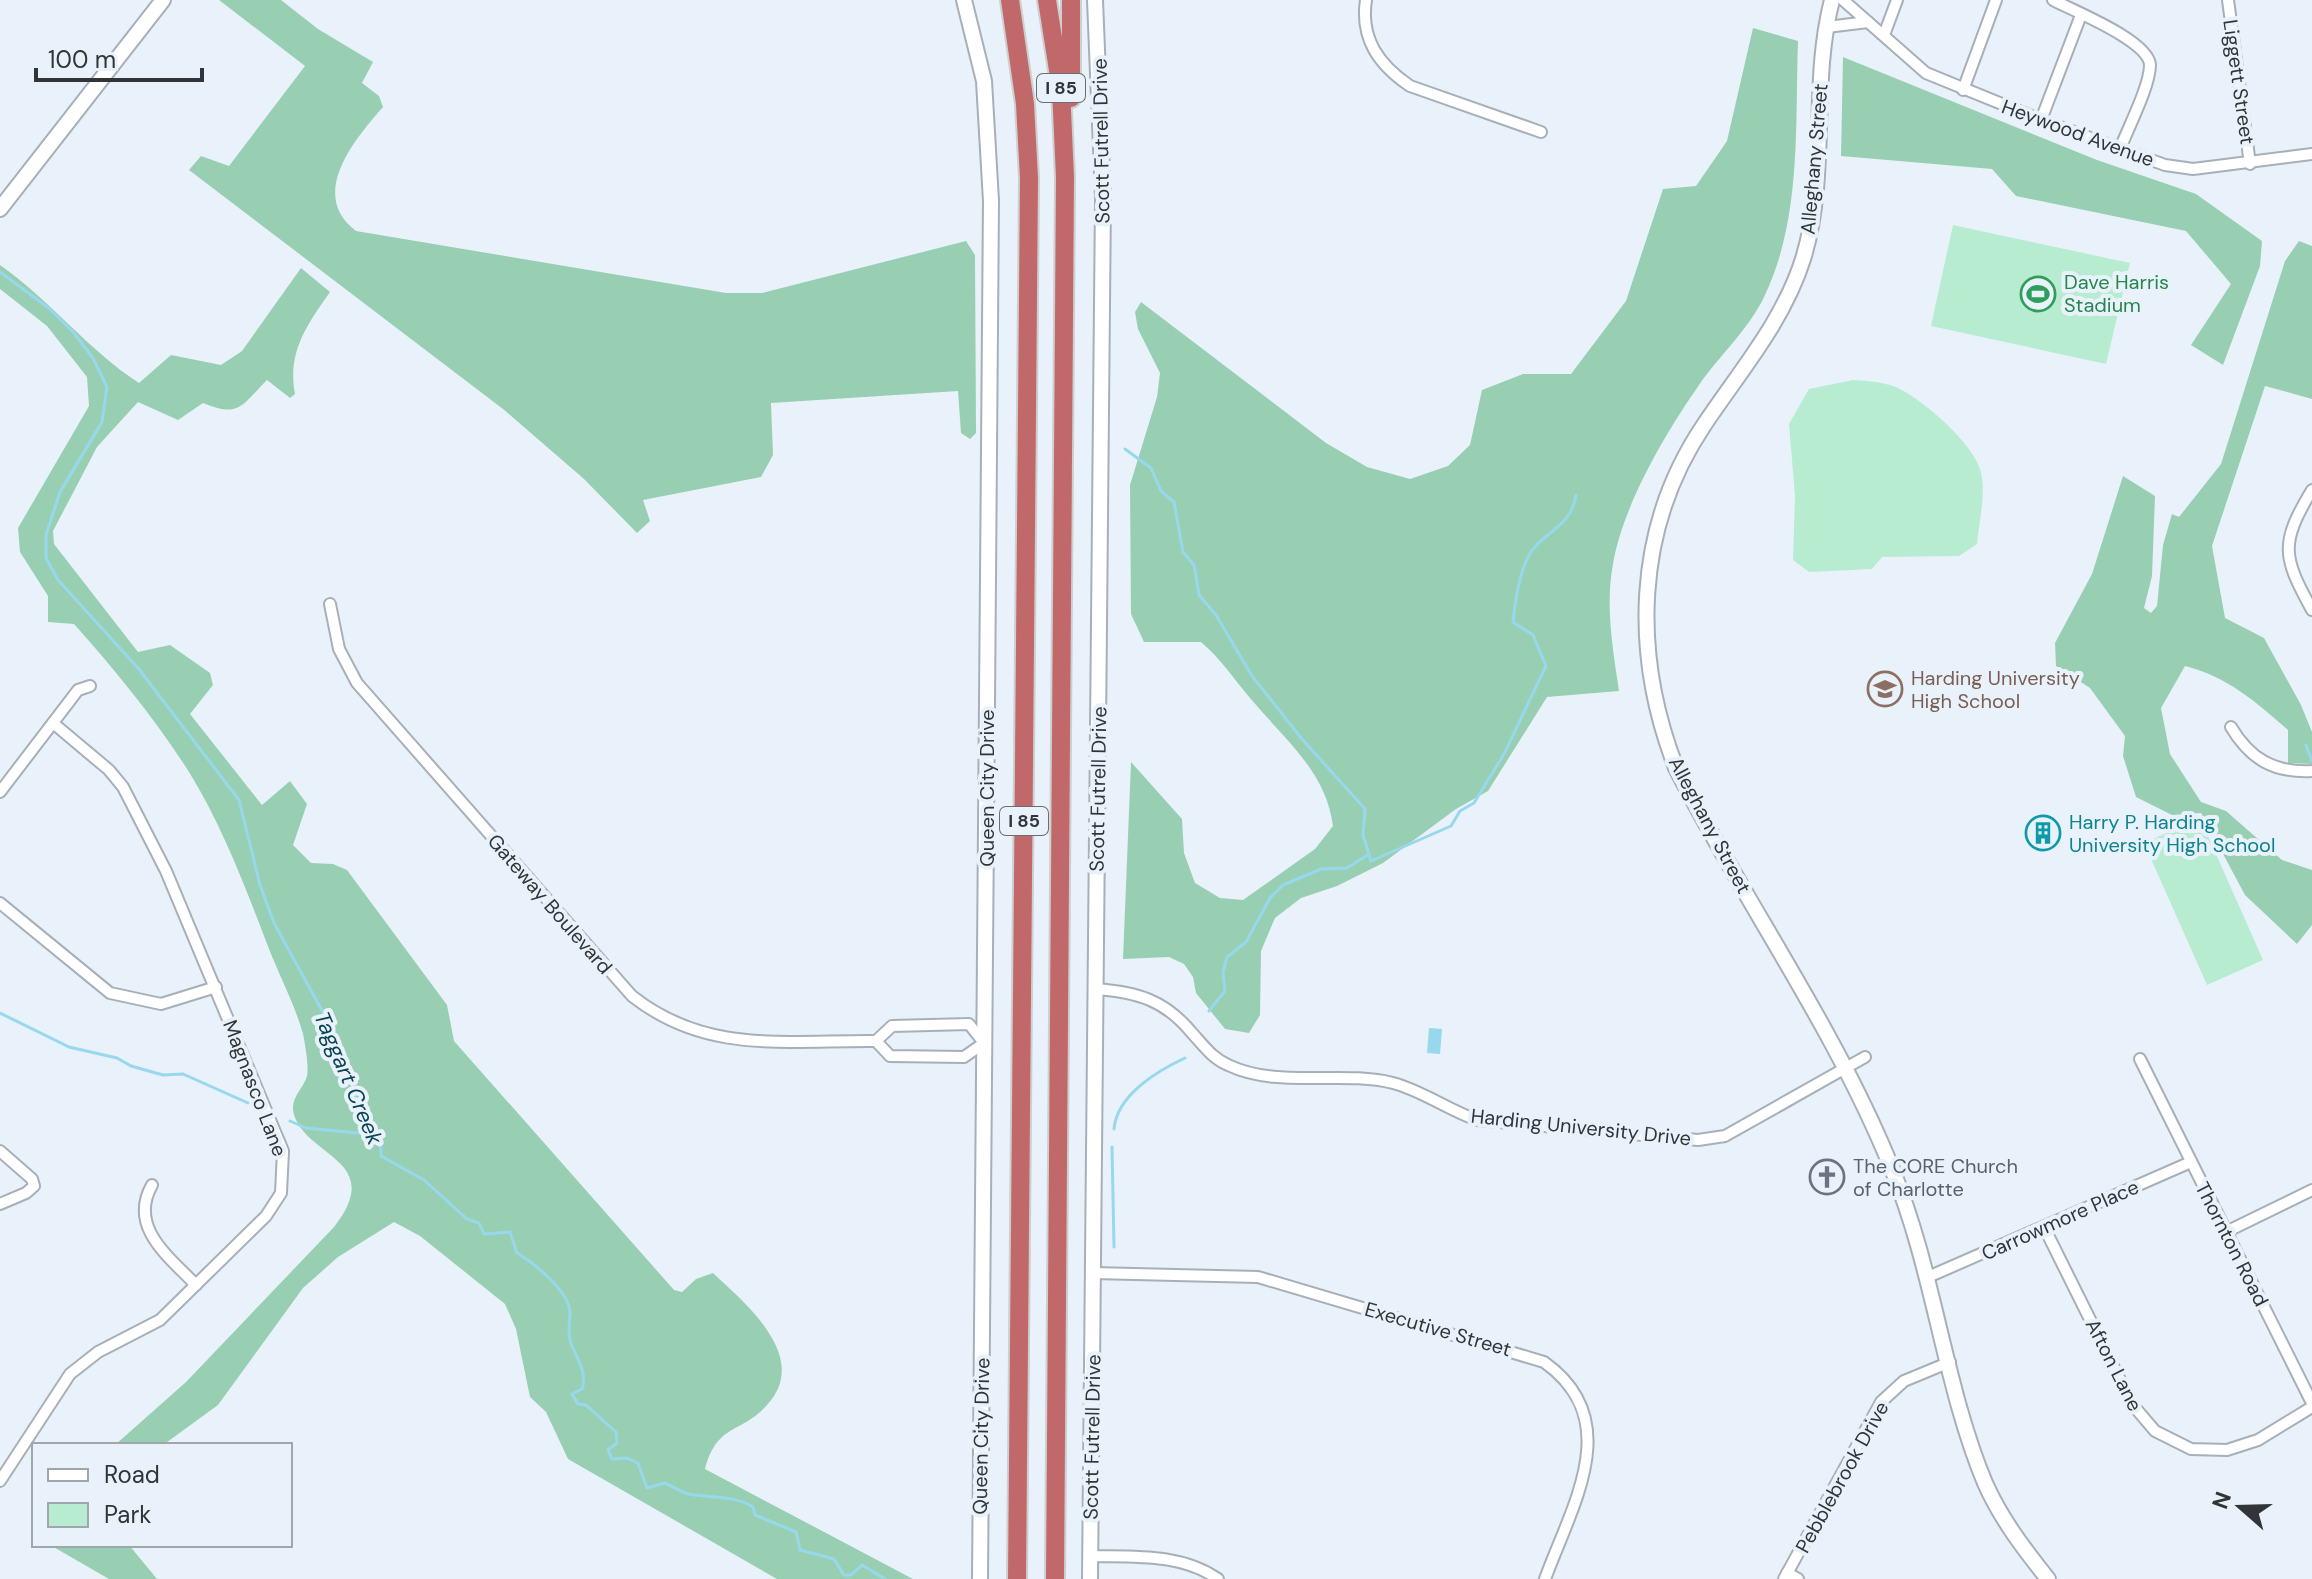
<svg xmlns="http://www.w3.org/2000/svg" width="2312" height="1579" viewBox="0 0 2312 1579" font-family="'DM Sans',sans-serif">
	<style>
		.green { fill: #b8ecd1 }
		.forest { fill: #98cfb3 }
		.water { fill: #98d8ec }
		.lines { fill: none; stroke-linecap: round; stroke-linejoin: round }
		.stream { stroke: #98d8ec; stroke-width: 3 }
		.street-casing { stroke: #a7b0b8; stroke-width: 14 }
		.secondary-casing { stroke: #a7b0b8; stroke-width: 18 }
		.highway-casing { stroke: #cecfcf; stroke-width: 22 }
		.street { stroke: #fff; stroke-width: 10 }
		.secondary { stroke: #fff; stroke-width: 14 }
		.highway { stroke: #c1696a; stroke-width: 18 }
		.labels { text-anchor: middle; stroke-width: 8; stroke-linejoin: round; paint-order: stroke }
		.shield { fill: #e9f2fa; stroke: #686e72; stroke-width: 2 }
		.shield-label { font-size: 18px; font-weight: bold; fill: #313538 }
		.street-label { font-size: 20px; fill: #313538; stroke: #e9f2fa }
		.leisure-label { font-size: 20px; fill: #27864d; stroke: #e9f2fa; text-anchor: start }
		.education-label { font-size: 20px; fill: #785e54; stroke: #e9f2fa; text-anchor: start }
		.culture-label { font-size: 20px; fill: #0d838f; stroke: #e9f2fa; text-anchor: start }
		.worship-label { font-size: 20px; fill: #5b616d; stroke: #e9f2fa; text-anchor: start }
		.water-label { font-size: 22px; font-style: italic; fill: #0a4351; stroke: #e9f2fa }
	</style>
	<rect width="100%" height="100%" fill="#e9f2fa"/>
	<g class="green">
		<path d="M1953 225 2130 263 2106 364 1931 326Z"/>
		<path d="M1853 380C1868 381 1882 382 1896 387 1921 398 1972 442 1980 469 1987 491 1979 521 1977 544L1959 556 1882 557 1872 569 1809 572 1793 560 1795 496 1789 424 1809 389Z"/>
		<path d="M2200 818 2263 960 2207 985 2144 843Z"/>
	</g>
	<g class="forest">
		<path d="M219 0H281L318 29 373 62 362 83 379 96 383 107C354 140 308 195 356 231L726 293H762L966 241 975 255 976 433 970 439 961 433 958 391 771 403 773 455 761 477 643 500 650 521 637 533 584 479 503 409 189 170 201 156 229 166 305 66Z"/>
		<path d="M1753 28 1798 41C1795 125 1802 219 1764 297 1749 329 1719 356 1699 385 1665 434 1623 505 1613 564 1605 606 1613 650 1619 691L1547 697 1488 791 1456 809 1383 863 1337 886 1301 898 1275 918 1261 951 1260 1015 1249 1033 1225 1029 1196 993 1193 977 1184 964 1169 957 1123 959 1131 762 1182 819 1184 853 1195 883 1220 898 1243 900 1315 849 1333 826C1326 771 1284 739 1250 698 1234 679 1221 659 1201 642H1144L1131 614 1130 485 1157 397 1160 373 1138 329 1135 312 1141 302 1326 443 1367 467 1410 479 1448 466 1470 445 1482 390 1523 374H1571L1626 301 1663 189 1696 186 1727 141Z"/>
		<path d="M1843 57 2097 160 2196 194 2262 241 2260 266 2223 365 2191 345 2231 284 2186 231 2016 196 1992 169 1841 156Z"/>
		<path d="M2299 241 2312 246V399L2265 386 2212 546 2225 618 2264 638 2301 705 2312 732V764L2288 763V730C2256 702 2228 677 2185 666L2161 708 2170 754 2201 802 2226 811 2282 860 2312 870V925L2297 944 2245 895 2201 813 2172 815 2136 797 2123 756 2125 736 2090 688 2056 666 2055 643 2092 574 2123 476 2155 496 2152 576 2144 608 2151 613 2157 606 2163 545 2172 514 2179 517 2221 464 2285 261Z"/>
		<path d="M0 265C50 300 88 350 139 383L171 355 221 365 242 351 301 268 330 292C307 325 287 352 295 394L290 398 267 380C241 406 240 418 203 403L178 420 138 402 97 447 53 531 54 544 138 652 170 645 210 673 213 685 190 714 262 805 290 781 307 804 293 845 311 863 333 864 347 870 447 1005 454 1041 674 1290 682 1292 696 1279 713 1273C746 1304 811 1357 767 1405 740 1435 718 1422 705 1469L913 1579H777L568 1459 546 1412 530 1397 516 1329 505 1304 420 1236 394 1222 338 1257 303 1288 218 1405 163 1445H115L186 1382 334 1227C386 1160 308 1158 294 1115 289 1098 303 1090 307 1076 309 1066 305 1044 303 1034 295 1005 280 977 269 949 246 889 223 827 189 772 156 720 115 670 74 624L48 622V596L20 552 18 528 89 406 87 377 47 326 0 289Z"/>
		<path d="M50 1545H129L157 1579H109Z"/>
	</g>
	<path class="water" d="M1429 1028 1442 1029 1440 1054 1427 1053Z"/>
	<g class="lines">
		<g class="stream">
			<path d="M0 272 50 309 74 333 93 358 107 387 102 422 60 492 46 535V558L58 580 138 668 239 800 260 885 274 923 337 1038 365 1128 381 1148V1156L424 1180 467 1219 479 1223 484 1234 510 1232 517 1253C534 1263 568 1290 570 1312 570 1324 567 1332 571 1343 576 1358 588 1372 582 1389L572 1394 578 1404 586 1405 616 1432 617 1443 608 1450 612 1459 627 1458 638 1463 647 1488 665 1483C672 1486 681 1492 689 1494 709 1498 735 1495 753 1507L755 1515 796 1532 800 1550 834 1559 844 1575H851L862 1565 885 1579"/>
			<path d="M1125 449 1151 468 1161 491 1174 502 1183 552 1194 565 1199 595 1216 615 1252 676 1302 739 1365 809 1363 835 1371 861 1451 826 1460 811 1474 803 1504 754 1546 666 1533 635 1513 622C1515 602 1519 577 1527 559 1539 532 1571 530 1576 495"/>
			<path d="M2306 745 2312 761"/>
			<path d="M1209 1011 1225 991 1223 972 1227 957 1246 942 1270 898 1283 885 1321 869 1347 868 1369 854"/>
			<path d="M0 1013 69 1047 117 1058 131 1066 163 1075 183 1074 248 1103"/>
			<path d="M290 1121 306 1128 368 1134"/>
			<path d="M1114 1129C1117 1095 1157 1071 1185 1058"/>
			<path d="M1112 1147 1114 1247"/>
		</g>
		<g class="street-casing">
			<g id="street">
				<path d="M1366 0C1360 39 1379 65 1410 86L1541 132"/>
				<path d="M1843 0 1926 73 2041 120 2165 165 2193 169 2312 154"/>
				<path d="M2053 0C2074 11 2149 41 2150 65 2150 86 2128 128 2120 149"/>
				<path d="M2228 0 2250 164"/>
				<path d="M1827 27 1868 22"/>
				<path d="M1884 35 1897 0"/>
				<path d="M1963 90 1996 0"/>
				<path d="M2041 120 2081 15"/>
				<path d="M2312 490C2280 543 2282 556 2312 610"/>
				<path d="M330 604 339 649 357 683 632 996C707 1055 786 1040 876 1041L892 1026 969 1024 984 1043 964 1057 890 1056 876 1041"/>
				<path d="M2231 727C2250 759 2274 773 2312 771"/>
				<path d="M0 792 78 690 90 686"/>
				<path d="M0 903 110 993 161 1004 216 987"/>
				<path d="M1096 989C1137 992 1165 1000 1192 1033 1204 1046 1212 1058 1228 1065 1278 1089 1341 1070 1393 1083 1423 1091 1448 1110 1477 1120L1698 1140 1725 1136 1865 1057"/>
				<path d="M2140 1059 2312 1403"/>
				<path d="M0 1151 32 1179 34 1186 26 1193 0 1204"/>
				<path d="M152 1185C128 1227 169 1257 196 1285"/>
				<path d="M2044 1227 2132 1404 2155 1431 2191 1449 2227 1450 2258 1440 2312 1407"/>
				<path d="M2226 1232 2312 1190"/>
				<path d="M1093 1273 1258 1277 1544 1362C1626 1420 1572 1505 1545 1579"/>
				<path d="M1928 1277 2191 1162"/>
				<path d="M0 1481 70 1374 98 1352 160 1320 266 1216 281 1193 283 1151 166 871 123 787 109 770 53 723"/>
				<path d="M1090 1556C1134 1557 1181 1553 1218 1579"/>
				<path d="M1787 1573 1798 1579"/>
				<path d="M1784 1579 1881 1402 1904 1381 1950 1362"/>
			</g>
		</g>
		<g class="secondary-casing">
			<g id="secondary">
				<path d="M964 0 984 81 991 201 980 1579"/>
				<path d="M1832 0C1810 85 1829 175 1803 259 1783 322 1740 371 1704 425 1634 529 1632 654 1676 768 1745 903 1835 1028 1892 1169 1934 1270 1944 1385 1985 1483 2001 1519 2024 1549 2048 1579"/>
				<path d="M0 209 163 0"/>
				<path d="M1090 1579 1103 198 1095 0"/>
			</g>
		</g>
		<g class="highway-casing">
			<g id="highway">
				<path d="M1010 0 1025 104 1029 178 1017 1579"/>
				<path d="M1047 0 1061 89 1065 177 1055 1579"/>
				<path d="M1071 0V98"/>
			</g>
		</g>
		<use href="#street" class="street"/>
		<use href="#secondary" class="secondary"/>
		<use href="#highway" class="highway"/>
	</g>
	<defs>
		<g id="stadium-ring" transform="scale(1.8)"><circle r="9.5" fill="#e9f2fa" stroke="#2e9e5b" stroke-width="1.5"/><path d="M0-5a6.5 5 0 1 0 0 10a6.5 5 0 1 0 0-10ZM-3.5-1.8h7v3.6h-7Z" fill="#2e9e5b"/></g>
		<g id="school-ring" transform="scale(1.8)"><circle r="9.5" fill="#e9f2fa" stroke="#8d6e63" stroke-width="1.5"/><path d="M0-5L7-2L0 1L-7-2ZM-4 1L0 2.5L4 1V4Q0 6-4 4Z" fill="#8d6e63"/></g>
		<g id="building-ring" transform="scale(1.8)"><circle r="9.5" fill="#e9f2fa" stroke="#0f9aa8" stroke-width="1.5"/><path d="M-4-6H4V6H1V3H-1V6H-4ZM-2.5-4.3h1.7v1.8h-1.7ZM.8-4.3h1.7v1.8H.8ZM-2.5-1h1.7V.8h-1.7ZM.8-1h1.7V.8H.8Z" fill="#0f9aa8"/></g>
		<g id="church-ring" transform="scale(1.8)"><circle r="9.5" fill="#e9f2fa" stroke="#6b7280" stroke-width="1.5"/><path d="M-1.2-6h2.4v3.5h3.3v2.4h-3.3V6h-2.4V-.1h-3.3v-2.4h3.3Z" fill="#6b7280"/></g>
	</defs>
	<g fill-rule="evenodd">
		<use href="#stadium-ring" x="2038" y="294"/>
		<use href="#school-ring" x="1885" y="689"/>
		<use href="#building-ring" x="2043" y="833"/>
		<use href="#church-ring" x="1827" y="1177"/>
	</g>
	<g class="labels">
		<g class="shield">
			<rect x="1037" y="74" width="48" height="28" rx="6"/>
			<rect x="1000" y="807" width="48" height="28" rx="6"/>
		</g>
		<g class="shield-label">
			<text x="1061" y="94">I 85</text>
			<text x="1024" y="827">I 85</text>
		</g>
		<g class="street-label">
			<text transform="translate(2239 82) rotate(82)" y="7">Liggett Street</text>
			<text transform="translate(2078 133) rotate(20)" y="7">Heywood Avenue</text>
			<text transform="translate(1101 141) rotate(-91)" y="7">Scott Futrell Drive</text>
			<text transform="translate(1814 159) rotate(-85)" y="7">Alleghany Street</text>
			<text transform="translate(987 788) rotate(-90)" y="7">Queen City Drive</text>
			<text transform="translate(1098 789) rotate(-89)" y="7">Scott Futrell Drive</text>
			<text transform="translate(1710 825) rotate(62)" y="7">Alleghany Street</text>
			<text transform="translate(550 904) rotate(49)" y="7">Gateway Boulevard</text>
			<text transform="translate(255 1088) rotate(69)" y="7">Magnasco Lane</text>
			<text transform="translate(1581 1127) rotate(6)" y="7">Harding University Drive</text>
			<text transform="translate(2060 1220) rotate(-24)" y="7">Carrowmore Place</text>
			<text transform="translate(2232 1244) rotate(63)" y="7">Thornton Road</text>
			<text transform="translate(1438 1329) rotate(16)" y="7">Executive Street</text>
			<text transform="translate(2114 1365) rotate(63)" y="7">Afton Lane</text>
			<text transform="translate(981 1436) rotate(-89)" y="7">Queen City Drive</text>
			<text transform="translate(1092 1437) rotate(-89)" y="7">Scott Futrell Drive</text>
			<text transform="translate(1842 1477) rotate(-61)" y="7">Pebblebrook Drive</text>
		</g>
		<g class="leisure-label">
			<text x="2064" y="289">Dave Harris<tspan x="2064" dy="23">Stadium</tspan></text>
		</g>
		<g class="education-label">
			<text x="1911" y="685">Harding University<tspan x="1911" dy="23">High School</tspan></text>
		</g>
		<g class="culture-label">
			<text x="2069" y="829">Harry P. Harding<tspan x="2069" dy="23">University High School</tspan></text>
		</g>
		<g class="worship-label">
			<text x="1853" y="1173">The CORE Church<tspan x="1853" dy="23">of Charlotte</tspan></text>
		</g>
		<g class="water-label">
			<text transform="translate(349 1078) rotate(67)" y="8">Taggart Creek</text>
		</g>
	</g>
	<rect x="32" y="1443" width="260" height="104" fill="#e9f2fa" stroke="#9fa6ac" stroke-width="2"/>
	<rect x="48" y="1469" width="40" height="12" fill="#ffffff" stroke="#9fa6ac" stroke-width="2"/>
	<text x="104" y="1483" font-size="24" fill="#313538">Road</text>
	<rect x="48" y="1503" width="40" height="24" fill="#b8ecd1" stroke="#9fa6ac" stroke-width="2"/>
	<text x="104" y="1523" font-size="24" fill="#313538">Park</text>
	<g transform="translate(2240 1507) rotate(290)" stroke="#e9f2fa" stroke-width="6" paint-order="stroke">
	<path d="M0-6L14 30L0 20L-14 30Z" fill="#313538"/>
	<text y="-12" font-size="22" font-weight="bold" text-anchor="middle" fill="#313538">N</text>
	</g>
	<path d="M36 68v12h166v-12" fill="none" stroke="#313538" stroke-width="4"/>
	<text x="48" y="68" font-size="24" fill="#313538" stroke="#e9f2fa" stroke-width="6" paint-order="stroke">100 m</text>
</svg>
